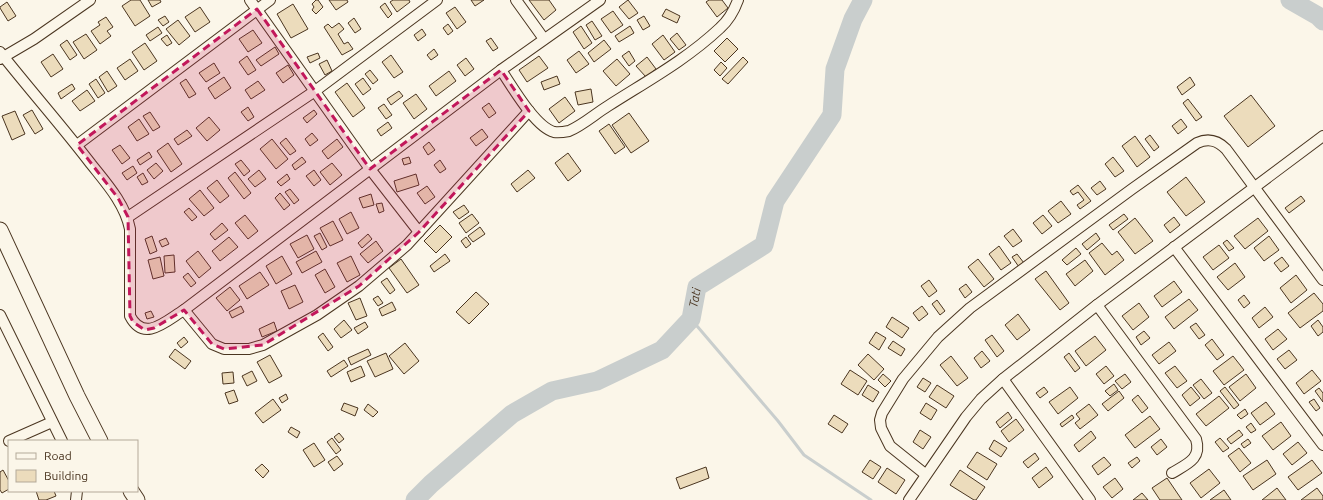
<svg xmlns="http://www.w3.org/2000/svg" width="1323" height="500" viewBox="0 0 1323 500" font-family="Ubuntu,sans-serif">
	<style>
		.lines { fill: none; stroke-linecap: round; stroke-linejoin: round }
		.stream { stroke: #c9cecd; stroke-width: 3 }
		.river { stroke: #c9cecd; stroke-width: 19 }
		.building { fill: #ecdcbc; stroke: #4a3520 }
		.minor-casing { stroke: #4a3520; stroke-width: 12 }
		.primary-casing { stroke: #4a3520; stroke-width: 17 }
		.minor { stroke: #fbf6e9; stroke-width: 10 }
		.primary { stroke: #fbf6e9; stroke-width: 15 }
		.marked { fill: #c2185b; fill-opacity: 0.2; stroke: #c2185b; stroke-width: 3; stroke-dasharray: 8 5; stroke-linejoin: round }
		.labels { text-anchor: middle; stroke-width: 3; stroke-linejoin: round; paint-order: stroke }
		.water-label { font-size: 12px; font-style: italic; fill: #4a3520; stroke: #fbf6e9 }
	</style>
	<rect width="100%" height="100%" fill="#fbf6e9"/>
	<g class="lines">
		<path class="stream" d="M691 319 778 421 804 455 871 500"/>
		<g class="river">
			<path d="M1290 0 1318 16 1323 21"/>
			<path id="s1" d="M415 500 431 484 512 414 552 391 597 381 662 350 691 319 697 287 764 245 775 201 832 115 835 69 853 19 863 0"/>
		</g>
	</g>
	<g class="building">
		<path d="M131 0H140L150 16 135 26 122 6Z"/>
		<path d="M148 0H160L161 2 152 7Z"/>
		<path d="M316 0H318L323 7 316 14 312 10 314 7 312 4Z"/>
		<path d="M329 0H347L348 2 336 10Z"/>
		<path d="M393 0H409L410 2 397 12 390 2Z"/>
		<path d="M471 0H484L475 6Z"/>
		<path d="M529 0H549L556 10 544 20Z"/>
		<path d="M628 0 638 13 629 19 619 7Z"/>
		<path d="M709 0H722L728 8 717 17 706 2Z"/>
		<path d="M7 2 16 16 8 21 0 8V7Z"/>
		<path d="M385 3 392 14 388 18 380 7Z"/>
		<path d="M293 4 308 29 291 38 277 14Z"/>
		<path d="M200 7 210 22 195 32 185 17Z"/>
		<path d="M455 7 466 22 457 29 446 13Z"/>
		<path d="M666 9 680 16 677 23 662 16Z"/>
		<path d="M613 11 623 25 611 33 601 19Z"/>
		<path d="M165 16 169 22 163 26 158 20Z"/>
		<path d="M644 16 650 26 643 30 637 20Z"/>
		<path d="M106 17 113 27 107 31 111 36 100 44 91 31 100 25 98 22Z"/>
		<path d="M354 18 361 29 355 33 348 23Z"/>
		<path d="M178 20 190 36 179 45 166 29Z"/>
		<path d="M592 21 602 36 595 40 586 25Z"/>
		<path d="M339 23 344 29 338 34 344 44 348 42 353 49 342 55 324 27 328 24 332 28Z"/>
		<path d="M448 24 453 31 448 35 443 28Z"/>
		<path d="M581 26 592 43 584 49 573 32Z"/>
		<path d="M630 26 634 33 619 42 615 36Z"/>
		<path d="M158 27 162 33 150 41 146 35Z"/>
		<path d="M422 29 426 35 418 41 414 35Z"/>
		<path d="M253 30 262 43 248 52 239 39Z"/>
		<path d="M677 33 686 45 679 50 670 39Z"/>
		<path d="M86 34 97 50 84 59 73 42Z"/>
		<path d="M167 35 172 43 167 46 161 39Z"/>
		<path d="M663 35 675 52 664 60 652 44Z"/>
		<path d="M491 38 498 48 493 51 486 41Z"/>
		<path d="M727 38 738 49 725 62 714 51Z"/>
		<path d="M67 40 77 55 70 60 60 45Z"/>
		<path d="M604 40 611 49 594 62 588 53Z"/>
		<path d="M145 43 157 61 144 70 132 52Z"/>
		<path d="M275 47 279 54 261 66 256 60Z"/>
		<path d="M434 49 438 55 431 60 427 55Z"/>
		<path d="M579 51 589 64 576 73 567 60Z"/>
		<path d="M629 51 635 61 629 66 622 56Z"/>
		<path d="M318 53 320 58 310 63 307 57Z"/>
		<path d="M53 54 63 69 51 77 41 62Z"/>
		<path d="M391 55 403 72 394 78 382 62Z"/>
		<path d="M247 56 256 70 248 75 239 62Z"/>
		<path d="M539 56 548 68 527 82 519 70Z"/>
		<path d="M647 57 656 69 646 77 636 66Z"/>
		<path d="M743 57 748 62 728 84 722 79Z"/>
		<path d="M466 58 474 69 465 76 457 65Z"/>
		<path d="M130 59 138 71 125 80 117 68Z"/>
		<path d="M617 59 630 74 616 86 603 71Z"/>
		<path d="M327 60 332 71 325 75 319 64Z"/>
		<path d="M721 62 727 68 720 76 714 70Z"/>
		<path d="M214 63 220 73 206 82 199 73Z"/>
		<path d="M288 65 294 75 283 83 276 73Z"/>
		<path d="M370 70 378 80 373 84 365 74Z"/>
		<path d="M107 71 117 86 108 92 99 77Z"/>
		<path d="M449 71 456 81 436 96 429 86Z"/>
		<path d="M557 76 560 84 544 90 541 82Z"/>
		<path d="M224 77 231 88 215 99 208 88Z"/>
		<path d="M1190 77 1195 85 1182 95 1177 87Z"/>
		<path d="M363 78 371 89 363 95 355 84Z"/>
		<path d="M96 79 105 93 98 98 89 84Z"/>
		<path d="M186 79 196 94 189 98 180 83Z"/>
		<path d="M258 81 265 90 251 99 245 90Z"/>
		<path d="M347 83 365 108 353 117 335 92Z"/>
		<path d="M72 84 75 89 61 99 58 93Z"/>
		<path d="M591 89 593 102 578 105 575 92Z"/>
		<path d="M87 90 95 101 80 111 72 101Z"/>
		<path d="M399 91 403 96 391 105 387 99Z"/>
		<path d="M416 94 427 109 414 119 403 103Z"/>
		<path d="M1251 95 1275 126 1248 147 1224 116Z"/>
		<path d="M565 97 575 111 559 123 549 109Z"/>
		<path d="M1188 99 1202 117 1196 121 1183 103Z"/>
		<path d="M489 103 496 113 489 118 482 108Z"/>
		<path d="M384 104 392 115 386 119 378 108Z"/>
		<path d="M248 107 254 117 248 121 241 112Z"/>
		<path d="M32 110 43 129 35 134 23 115Z"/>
		<path d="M314 110 317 114 307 123 303 118Z"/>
		<path d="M15 111 25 134 12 140 2 116Z"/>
		<path d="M150 112 160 127 153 131 143 116Z"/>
		<path d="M629 113 649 141 631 153 612 125Z"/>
		<path d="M209 117 220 130 207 141 196 128Z"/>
		<path d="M139 119 149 134 137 141 128 127Z"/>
		<path d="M1181 119 1187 127 1178 134 1172 126Z"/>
		<path d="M388 122 392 128 381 136 377 130Z"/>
		<path d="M609 124 625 147 615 154 599 131Z"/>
		<path d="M482 129 488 137 476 146 470 138Z"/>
		<path d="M187 130 192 136 178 145 174 139Z"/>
		<path d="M312 133 318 140 310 146 305 139Z"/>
		<path d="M1150 135 1159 147 1154 151 1145 139Z"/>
		<path d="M1135 136 1150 157 1137 167 1122 146Z"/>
		<path d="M286 138 296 151 290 155 280 143Z"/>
		<path d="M272 139 288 159 276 169 260 149Z"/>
		<path d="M337 139 343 147 328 159 322 151Z"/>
		<path d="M429 142 435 150 428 155 423 147Z"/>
		<path d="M168 143 182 164 171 172 157 151Z"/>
		<path d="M120 145 130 158 122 164 112 150Z"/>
		<path d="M149 152 152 157 140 165 137 160Z"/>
		<path d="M568 153 581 171 568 181 555 163Z"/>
		<path d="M302 157 306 162 295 170 292 165Z"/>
		<path d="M409 157 411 163 404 165 402 159Z"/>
		<path d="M1113 157 1124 171 1115 177 1105 164Z"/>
		<path d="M241 160 250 171 244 176 235 164Z"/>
		<path d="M440 160 446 169 440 173 434 165Z"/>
		<path d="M156 163 163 171 154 179 147 170Z"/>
		<path d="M332 163 342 175 330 185 320 172Z"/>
		<path d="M133 166 137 173 127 180 122 173Z"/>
		<path d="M259 170 266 179 255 187 248 179Z"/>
		<path d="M314 170 321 180 314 186 306 176Z"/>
		<path d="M528 170 535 178 517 192 511 184Z"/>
		<path d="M235 172 251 193 244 199 228 178Z"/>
		<path d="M143 173 148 182 142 185 137 177Z"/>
		<path d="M287 174 290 179 281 186 277 182Z"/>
		<path d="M416 174 419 185 397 192 394 181Z"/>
		<path d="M1186 177 1205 202 1186 216 1167 192Z"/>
		<path d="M217 180 229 196 220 203 207 188Z"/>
		<path d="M1100 181 1106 189 1097 195 1091 188Z"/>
		<path d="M1078 185 1091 201 1080 209 1077 205 1084 200 1078 192 1073 195 1070 191Z"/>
		<path d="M427 186 435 197 425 204 417 193Z"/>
		<path d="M290 189 299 200 294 204 285 192Z"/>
		<path d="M200 190 214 208 204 216 189 199Z"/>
		<path d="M280 193 290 205 284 210 275 198Z"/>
		<path d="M371 194 374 205 363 208 359 198Z"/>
		<path d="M1301 196 1305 201 1289 213 1285 208Z"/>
		<path d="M1061 201 1071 214 1058 223 1048 211Z"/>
		<path d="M382 203 384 211 379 213 376 204Z"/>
		<path d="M464 205 469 212 459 219 453 212Z"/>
		<path d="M189 208 197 217 192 221 184 212Z"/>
		<path d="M351 212 359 228 347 234 339 219Z"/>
		<path d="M472 214 479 223 466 233 459 223Z"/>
		<path d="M1124 214 1128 219 1113 230 1109 225Z"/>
		<path d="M245 215 258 231 248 239 235 223Z"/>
		<path d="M1043 215 1052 226 1042 234 1033 223Z"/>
		<path d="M1174 217 1180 225 1170 233 1164 225Z"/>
		<path d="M1135 218 1153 241 1135 254 1118 232Z"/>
		<path d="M1258 218 1268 231 1245 249 1234 236Z"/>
		<path d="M333 221 343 240 330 246 320 228Z"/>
		<path d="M222 223 228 230 215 240 210 234Z"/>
		<path d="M440 225 452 237 436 253 424 241Z"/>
		<path d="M480 227 485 234 473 242 468 236Z"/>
		<path d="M1013 229 1022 241 1013 247 1004 236Z"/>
		<path d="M320 233 327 247 322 250 314 236Z"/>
		<path d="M1096 233 1100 239 1087 250 1082 244Z"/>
		<path d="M368 234 372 239 362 248 358 243Z"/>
		<path d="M307 235 314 249 298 258 290 244Z"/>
		<path d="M152 236 157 251 150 254 145 239Z"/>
		<path d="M1269 236 1279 250 1264 261 1254 248Z"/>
		<path d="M229 237 238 247 220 261 212 251Z"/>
		<path d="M466 237 471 244 466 248 461 241Z"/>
		<path d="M166 238 169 244 162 247 159 241Z"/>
		<path d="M1227 240 1234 248 1229 251 1223 243Z"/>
		<path d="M376 241 383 251 368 263 360 254Z"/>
		<path d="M1102 243 1112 255 1117 251 1124 260 1105 275 1089 253Z"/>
		<path d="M1219 245 1229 258 1213 270 1203 257Z"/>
		<path d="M999 246 1011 263 1001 270 989 254Z"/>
		<path d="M1076 248 1081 254 1067 265 1062 260Z"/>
		<path d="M198 251 211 268 199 278 186 261Z"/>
		<path d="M316 251 322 262 302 273 296 262Z"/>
		<path d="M445 254 450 261 434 272 430 266Z"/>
		<path d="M1017 254 1024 263 1019 267 1012 257Z"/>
		<path d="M174 255 175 272 165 273 164 256Z"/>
		<path d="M282 256 292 274 276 284 266 266Z"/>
		<path d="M351 256 360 275 347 282 337 263Z"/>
		<path d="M160 257 164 276 153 279 148 260Z"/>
		<path d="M1282 257 1289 266 1281 272 1274 263Z"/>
		<path d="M401 259 419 285 407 293 389 268Z"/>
		<path d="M978 259 994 279 984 287 968 267Z"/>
		<path d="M1085 260 1093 271 1075 286 1066 274Z"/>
		<path d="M1235 263 1245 277 1228 290 1217 277Z"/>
		<path d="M325 269 335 287 325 293 315 275Z"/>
		<path d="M1046 271 1069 303 1060 310 1035 279Z"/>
		<path d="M260 272 269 285 247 299 239 286Z"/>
		<path d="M188 273 196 283 191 287 183 277Z"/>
		<path d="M1296 275 1307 290 1291 303 1280 288Z"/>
		<path d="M387 278 395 290 390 294 381 282Z"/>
		<path d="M929 280 937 291 929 297 921 286Z"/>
		<path d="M1174 281 1182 292 1162 307 1154 296Z"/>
		<path d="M966 284 972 292 965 298 959 289Z"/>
		<path d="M295 285 303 302 289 309 281 291Z"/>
		<path d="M230 287 240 300 227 311 216 298Z"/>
		<path d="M476 292 489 304 469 324 456 312Z"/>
		<path d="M1314 293 1323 304V311L1300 328 1288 313Z"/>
		<path d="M1244 295 1250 303 1244 308 1238 300Z"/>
		<path d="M378 296 383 303 378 306 373 299Z"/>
		<path d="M360 298 367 316 356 320 348 303Z"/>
		<path d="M1189 299 1198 310 1174 329 1165 317Z"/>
		<path d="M937 300 945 311 940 315 932 304Z"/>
		<path d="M392 302 396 310 382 316 379 309Z"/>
		<path d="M1139 303 1149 317 1133 330 1122 316Z"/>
		<path d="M241 306 244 312 232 318 229 312Z"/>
		<path d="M922 306 928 314 919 321 913 313Z"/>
		<path d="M1265 307 1273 317 1259 328 1252 318Z"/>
		<path d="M151 311 154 317 147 319 145 313Z"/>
		<path d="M1018 314 1030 330 1017 340 1005 325Z"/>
		<path d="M892 317 909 328 902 338 886 327Z"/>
		<path d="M344 320 352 330 341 338 334 329Z"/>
		<path d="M1318 320 1323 327V332L1318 336 1311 326Z"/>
		<path d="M274 322 277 331 262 337 259 329Z"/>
		<path d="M365 322 368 327 358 334 354 328Z"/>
		<path d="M1196 323 1205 335 1199 339 1190 327Z"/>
		<path d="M1278 329 1287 339 1273 350 1265 339Z"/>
		<path d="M1144 331 1150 338 1141 345 1136 337Z"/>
		<path d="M876 332 886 338 879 350 869 343Z"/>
		<path d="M323 333 333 347 328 351 318 337Z"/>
		<path d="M992 335 1004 351 997 357 985 340Z"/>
		<path d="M1095 336 1106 350 1086 366 1075 351Z"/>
		<path d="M184 337 188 342 181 348 177 343Z"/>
		<path d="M1212 339 1224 355 1217 360 1205 345Z"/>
		<path d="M893 341 905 349 901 356 888 348Z"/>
		<path d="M1169 342 1176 351 1159 364 1152 355Z"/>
		<path d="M405 343 419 361 404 374 389 356Z"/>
		<path d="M175 349 191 361 185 369 169 357Z"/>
		<path d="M368 349 371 355 351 365 348 358Z"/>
		<path d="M1289 350 1297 360 1285 369 1277 359Z"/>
		<path d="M982 351 990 361 981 368 974 358Z"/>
		<path d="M386 353 393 369 375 377 367 361Z"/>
		<path d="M1069 353 1080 368 1075 372 1064 357Z"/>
		<path d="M868 354 884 369 874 380 858 365Z"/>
		<path d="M270 355 282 376 269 383 257 362Z"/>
		<path d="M951 356 968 378 957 386 940 365Z"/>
		<path d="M1233 356 1244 370 1224 385 1213 371Z"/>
		<path d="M344 360 348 366 331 377 327 371Z"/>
		<path d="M361 366 365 376 351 382 347 372Z"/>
		<path d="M1106 366 1114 376 1104 384 1096 374Z"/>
		<path d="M1175 366 1187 381 1177 388 1165 373Z"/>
		<path d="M850 370 867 381 858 395 841 384Z"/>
		<path d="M1312 370 1321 381 1304 394 1296 383Z"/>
		<path d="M252 371 257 381 247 386 242 376Z"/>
		<path d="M233 372 234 383 223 384 222 373Z"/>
		<path d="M883 374 891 381 885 387 878 380Z"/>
		<path d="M1125 374 1131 382 1122 389 1115 381Z"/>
		<path d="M1246 374 1256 388 1240 401 1229 387Z"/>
		<path d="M923 378 931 383 925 392 917 387Z"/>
		<path d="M1201 379 1212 393 1204 399 1193 385Z"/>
		<path d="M1114 384 1118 390 1110 396 1105 391Z"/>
		<path d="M868 385 879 392 873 402 862 395Z"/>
		<path d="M937 385 954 396 946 408 929 397Z"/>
		<path d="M1044 387 1048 392 1040 398 1036 393Z"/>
		<path d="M1070 387 1078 398 1058 414 1049 402Z"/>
		<path d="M1191 387 1200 398 1190 406 1182 395Z"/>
		<path d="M1225 387 1239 405 1234 409 1220 391Z"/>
		<path d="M1319 388 1323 393V402L1315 391Z"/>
		<path d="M234 390 238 401 229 404 225 393Z"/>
		<path d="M1119 391 1124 398 1108 411 1102 404Z"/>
		<path d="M286 394 288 399 282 403 279 398Z"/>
		<path d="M1138 395 1148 408 1142 413 1132 400Z"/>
		<path d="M1219 396 1229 408 1206 426 1196 414Z"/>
		<path d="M273 399 281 410 263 423 255 413Z"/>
		<path d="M1314 399 1320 408 1316 411 1309 402Z"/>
		<path d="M1266 402 1275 414 1260 425 1251 413Z"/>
		<path d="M344 403 358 408 355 416 341 410Z"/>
		<path d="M926 403 937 410 931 420 920 413Z"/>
		<path d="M368 404 378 412 373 417 364 410Z"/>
		<path d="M1089 404 1098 415 1080 429 1075 423 1080 419 1076 414Z"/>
		<path d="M1245 409 1248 414 1241 419 1237 415Z"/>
		<path d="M1008 412 1012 418 1000 428 996 422Z"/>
		<path d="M834 415 848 424 842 433 828 424Z"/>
		<path d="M1072 415 1074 418 1062 427 1060 424Z"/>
		<path d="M1150 416 1160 429 1135 448 1125 435Z"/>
		<path d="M1016 419 1024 430 1009 442 1001 431Z"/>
		<path d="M1281 422 1291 436 1273 450 1262 436Z"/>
		<path d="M1251 423 1256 430 1251 433 1246 427Z"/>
		<path d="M291 427 300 432 297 438 288 432Z"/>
		<path d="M920 430 931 437 923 449 913 442Z"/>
		<path d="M1239 430 1243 435 1231 444 1227 439Z"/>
		<path d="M1091 431 1096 438 1079 452 1074 445Z"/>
		<path d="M339 433 344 439 339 443 334 437Z"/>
		<path d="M332 438 341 450 336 454 327 442Z"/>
		<path d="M1220 438 1229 448 1223 452 1215 442Z"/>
		<path d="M1161 439 1167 447 1157 455 1151 447Z"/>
		<path d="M1248 439 1251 443 1244 448 1241 444Z"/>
		<path d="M994 440 1007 448 1001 457 989 449Z"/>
		<path d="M1298 442 1307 453 1292 465 1283 454Z"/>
		<path d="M314 443 325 460 314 467 303 450Z"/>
		<path d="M1239 448 1251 463 1240 472 1228 456Z"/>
		<path d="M977 452 997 464 987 480 967 467Z"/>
		<path d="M1035 453 1039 459 1028 468 1023 462Z"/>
		<path d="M337 456 343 464 334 471 328 462Z"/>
		<path d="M1104 457 1111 465 1098 475 1092 466Z"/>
		<path d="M1137 457 1140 461 1132 468 1128 463Z"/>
		<path d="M870 460 881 467 873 479 862 472Z"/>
		<path d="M1267 460 1276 474 1253 490 1243 476Z"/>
		<path d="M1312 460 1322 473 1298 490 1288 477Z"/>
		<path d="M262 464 269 471 263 478 255 470Z"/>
		<path d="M706 467 709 478 680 489 676 478Z"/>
		<path d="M1046 467 1053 477 1039 488 1032 478Z"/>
		<path d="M887 468 905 480 896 494 878 482Z"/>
		<path d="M1209 469 1220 483 1201 498 1190 483Z"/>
		<path d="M3 470 9 481V489L2 493 0 490V472Z"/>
		<path d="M960 470 985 487 976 500H974L950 485Z"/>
		<path d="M1115 478 1123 489 1112 498 1103 487Z"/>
		<path d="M1167 478 1182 500H1160L1152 488Z"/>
		<path d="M1277 488 1286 500H1262Z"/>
		<path d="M1317 488 1323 496V500H1301Z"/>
		<path d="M1224 490 1231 500H1210Z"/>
		<path d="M36 491H54L56 496 46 500H39Z"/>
		<path d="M1142 493 1148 500H1133Z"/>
	</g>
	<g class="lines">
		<g class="minor-casing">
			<g id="minor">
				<path d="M250 0 370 169 419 232"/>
				<path d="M516 0 544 39"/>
				<path d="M0 52C30 90 62 126 91 164 107 184 125 204 130 229V316C144 343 166 321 184 310L501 70 600 0"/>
				<path d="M0 59 34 39 90 0"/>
				<path d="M501 70C512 86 535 127 554 132 559 133 564 132 569 131 583 125 595 114 608 106 647 81 686 60 720 28 729 20 734 11 738 0"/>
				<path d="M77 145 270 0"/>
				<path d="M128 217 315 91 437 0"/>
				<path d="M1174 247 1323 445"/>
				<path d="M1097 305 1196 439C1202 459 1187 464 1172 473"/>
				<path d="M184 310 212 344 224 349H249L263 345 317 315 359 286 407 245 529 111"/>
				<path d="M0 315 62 441"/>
				<path d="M1003 379 1090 500"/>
				<path d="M9 441 52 422"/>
				<path d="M925 474 890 446 881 428 880 420 882 413 903 379 938 337 970 308 1132 189 1197 143C1208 138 1217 140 1226 149L1323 280"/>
				<path d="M76 500 77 491"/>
				<path d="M909 500 966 417 981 399 1003 379 1097 305 1323 136"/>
			</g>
		</g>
		<g class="primary-casing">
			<g id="primary">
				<path d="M0 230 77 396 100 441"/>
				<path d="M131 491 137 500"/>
			</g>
		</g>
		<use href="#minor" class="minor"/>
		<use href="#primary" class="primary"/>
	</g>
	<path class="marked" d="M257 9 370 169 501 70 529 111 419 232 359 286 263 345 224 349 212 344 184 310 154 328 145 330 133 322 130 316 128 217 118 198 77 145Z"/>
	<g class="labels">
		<g class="water-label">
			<text dy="4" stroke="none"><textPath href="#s1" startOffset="358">Tati</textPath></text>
		</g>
	</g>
	<rect x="8" y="440" width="130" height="52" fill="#fbf6e9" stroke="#b4a999"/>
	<rect x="16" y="453" width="20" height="6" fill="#fbf6e9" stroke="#b4a999"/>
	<text x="44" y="460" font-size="12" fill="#4a3520">Road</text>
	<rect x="16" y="470" width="20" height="12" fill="#ecdcbc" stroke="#b4a999"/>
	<text x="44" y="480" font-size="12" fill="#4a3520">Building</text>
</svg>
